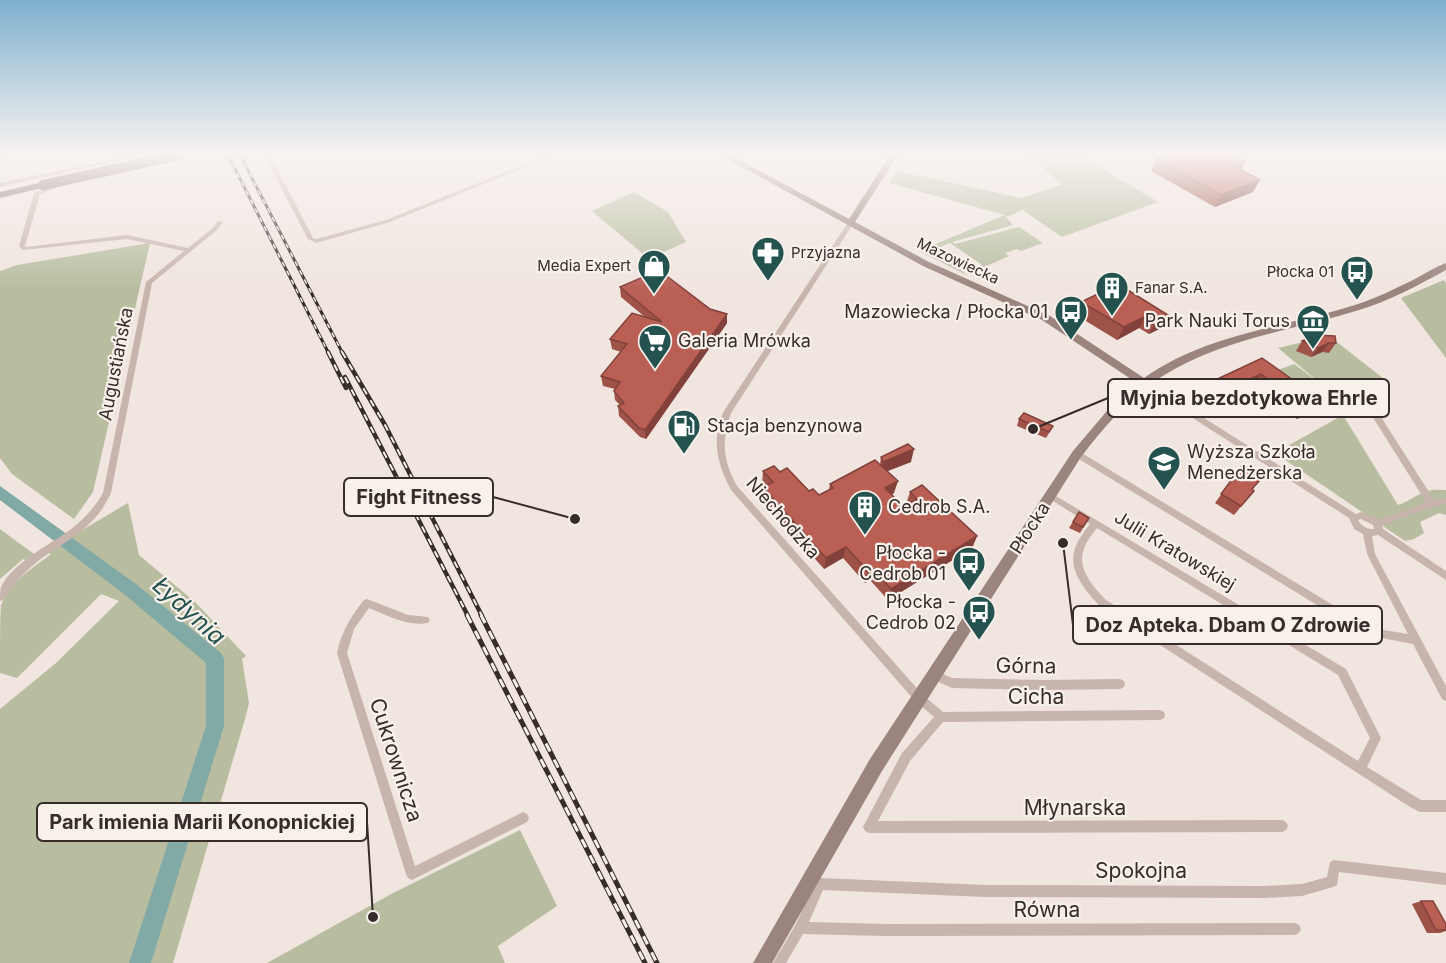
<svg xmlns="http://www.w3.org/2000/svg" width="1446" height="963" viewBox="0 0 1446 963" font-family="Inter,sans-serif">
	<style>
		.green { fill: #b8bda0 }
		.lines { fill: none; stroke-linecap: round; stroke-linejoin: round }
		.river { fill: #81aaa6; fill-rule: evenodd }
		.street { fill: #c7b4ac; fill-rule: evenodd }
		.secondary { fill: #9a847d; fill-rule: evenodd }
		.primary { fill: #76625d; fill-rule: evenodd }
		.rail-far2-casing { stroke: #362c2a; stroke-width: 3 }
		.rail-far1-casing { stroke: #362c2a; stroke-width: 4.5 }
		.rail-casing { stroke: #362c2a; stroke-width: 5 }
		.rail-far2 { stroke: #f8f0eb; stroke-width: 1.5; stroke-dasharray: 5; stroke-linecap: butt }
		.rail-far1 { stroke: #f8f0eb; stroke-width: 2; stroke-dasharray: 7; stroke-linecap: butt }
		.rail { stroke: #f8f0eb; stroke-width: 3; stroke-dasharray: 9; stroke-linecap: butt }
		.primary-bridge { stroke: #76625d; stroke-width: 10 }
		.wall { fill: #9f5248 }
		.shaded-wall { fill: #82423b }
		.building { fill: #b95f54; stroke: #82423b; stroke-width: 1.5 }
		.labels { text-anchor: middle; stroke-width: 4.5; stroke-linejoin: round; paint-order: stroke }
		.far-poi-label { font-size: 15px; fill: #362c2a; stroke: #f8f0eb; text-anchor: start }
		.far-street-label { font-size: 15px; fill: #362c2a; stroke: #f8f0eb }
		.poi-label { font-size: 18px; fill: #362c2a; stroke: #f8f0eb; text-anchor: end }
		.street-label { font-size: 18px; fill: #362c2a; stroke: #f8f0eb }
		.near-street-label { font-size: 21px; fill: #362c2a; stroke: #f8f0eb }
		.near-water-label { font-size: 24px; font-style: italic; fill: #24534f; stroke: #f8f0eb }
		.leader { fill: none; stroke: #362c2a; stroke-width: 2 }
		.callout-dot { fill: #362c2a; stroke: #f8f0eb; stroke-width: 2 }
		.callout { fill: #f8f0eb; stroke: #362c2a; stroke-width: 2 }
		.callout-label { font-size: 20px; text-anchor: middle; font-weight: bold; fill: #362c2a }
	</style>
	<rect width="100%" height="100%" fill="#f0e5df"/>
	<g class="green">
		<path d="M1027 155H1080L1158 202 1062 237 1021 209V211L1006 217 1013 225 952 242 955 244 1019 227 1043 243 1021 251 1017 249 1005 253 1009 256 982 268 981 264 950 243 935 249 967 275 919 251 1005 215 889 183 897 171 1022 198 1062 184Z"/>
		<path d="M634 192 668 212 686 242 649 259 592 211Z"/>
		<path d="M150 243 93 492 74 519 12 474 0 458V271L17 265Z"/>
		<path d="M1444 280 1446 283V358L1401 298Z"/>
		<path d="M1329 336 1388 382 1338 397 1329 390 1312 396 1278 370 1294 364 1320 383 1278 348Z"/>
		<path d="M1343 415 1398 505C1420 497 1420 488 1446 490V515L1439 513 1420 522 1424 533 1414 539 1405 541 1275 453Z"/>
		<path d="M128 503 139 555 195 602 246 656 242 659 249 703 245 719 173 963H0V709L56 663 119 601 101 594 17 678 0 673C0 657 0 620 1 606 7 584 32 568 50 555V549Z"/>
		<path d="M0 529C6 533 30 552 35 554L26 560 23 559 0 579Z"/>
		<path d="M520 830 557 906 498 946 505 963H267L393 893Z"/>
	</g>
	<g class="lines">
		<path class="river" d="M0 486 136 584 221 653 224 659V726L151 963H129L206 726V663L124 594 0 500Z"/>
		<g class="street">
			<path d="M0 155H5L0 160Z"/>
			<path d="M133 155H144L0 187V183Z"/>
			<path d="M264 155H270L313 238 316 239 386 220 548 155H556L390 222 316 243 308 239Z"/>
			<path d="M52 186 55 188 54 189 40 194 25 246 26 247 127 235 188 248 213 228 218 221 223 222 217 230 152 283 111 493C106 503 101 512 93 520 79 535 61 545 45 556 28 568 14 582 3 600L0 601C0 596 0 591 1 587 13 561 55 543 76 525 87 516 96 505 103 493L146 282 184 251 127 239 23 250 19 246 34 193Z"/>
			<path d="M850 222 853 224 731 413C721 441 723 461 737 486L923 695 943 712 1160 710 1164 712 1165 715 1164 718 1160 720 943 722 910 761 878 821 1282 820 1286 822 1288 826 1286 830 1282 832 869 833 865 831 863 827 865 823 902 753 934 717 915 701 731 490C717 464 711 439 724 411L847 224Z"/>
			<path d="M1144 380 1356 514 1361 512 1378 519 1392 516 1426 502 1362 400 1363 398H1369L1434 500 1446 498V504L1430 508 1382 525 1383 529 1446 571V580L1378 535 1372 536 1375 554 1446 686V701L1442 699 1413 644 1366 635 1074 456 1073 454 1074 452H1080L1371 628 1408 634 1367 554 1363 534 1354 529 1349 518 1141 385 1140 383ZM1361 519 1373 525 1374 529C1368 530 1361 526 1358 520Z"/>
			<path d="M1051 493 1346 669 1381 738 1367 767 1421 800H1446V812H1420L1410 807 1100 606C1087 593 1069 572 1074 552 1076 542 1084 532 1090 524L1048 498 1047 496 1048 494ZM1097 528 1338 675 1370 738 1358 761 1106 600C1094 588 1076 568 1084 549 1086 541 1092 535 1097 528Z"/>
			<path d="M367 599 408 615 428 617 430 620 428 623C408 627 387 615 369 608L354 629 347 653 415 866 523 812 527 814 529 818 527 822 412 880 408 878 406 874 337 653C341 633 351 616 364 600Z"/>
			<path d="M934 670 952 678 1045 680 1120 679 1124 681 1125 684 1124 687 1120 689 1045 690 952 688 930 678 929 675 930 672Z"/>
			<path d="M1334 860 1446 873V885L1339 872 1337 885 1333 887 1302 896 1264 898 985 897 823 890 809 922 885 924 1295 923 1299 925 1301 929 1299 933 1295 935 885 936 803 934 786 963H773L796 924 816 880 820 878 985 885 1264 886 1302 884 1327 877 1330 862Z"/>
		</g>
		<path class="secondary" d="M720 155H730L849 219 890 155H898L855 222 929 262 1050 316 1144 378C1207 333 1283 328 1355 305 1375 299 1394 289 1413 280 1424 274 1435 267 1446 263V270C1418 285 1390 301 1359 310 1292 331 1222 338 1161 377 1129 398 1104 427 1081 457L882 771 772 963H753L870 759 1073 451 1112 405 1137 383 1042 320 923 266Z"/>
		<path class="primary" d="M43 182 46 183V187L0 198V192Z"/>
		<g class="rail-far2-casing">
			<g id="rail-far2">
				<path d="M228 155 329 354"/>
				<path d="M240 155 343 354"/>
			</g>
		</g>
		<g class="rail-far1-casing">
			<g id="rail-far1">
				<path d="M328 352 346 388"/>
				<path d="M342 352 385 425 482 616"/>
				<path d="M345 377 468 616"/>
			</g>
		</g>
		<g class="rail-casing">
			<g id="rail">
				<path d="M467 615 645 963"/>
				<path d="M481 615 657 963"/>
			</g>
		</g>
		<use href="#rail-far2" class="rail-far2"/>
		<use href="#rail-far1" class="rail-far1"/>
		<use href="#rail" class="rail"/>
		<path class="primary-bridge" d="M43 185 179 155"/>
	</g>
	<g class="wall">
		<path d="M1157 159 1245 162 1241 170 1253 192 1215 207 1151 171Z"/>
		<path d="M1118 284 1161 328 1149 334 1139 328 1117 340 1076 315 1081 302Z"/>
		<path d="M620 287 727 323 646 439 640 437 619 416 618 406 620 405 615 400 614 391 615 389 603 386 601 376 621 352 612 349 610 339 646 318 621 297Z"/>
		<path d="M1302 341 1336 343 1329 353 1322 352 1311 357 1296 351Z"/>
		<path d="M1262 358 1311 412 1297 419 1252 387 1213 404 1201 396 1209 383Z"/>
		<path d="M1019 419 1053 426 1046 438 1017 426Z"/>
		<path d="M881 457 911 462 887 471 894 493 891 495 904 507 907 505 906 504 910 492 977 536 972 548 888 600 870 580 865 583 843 558 824 569 762 499 763 487 765 486 762 484 763 471 780 472 809 491 819 495 829 490 830 484 880 464Z"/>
		<path d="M1241 467 1252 490 1254 491 1234 515 1215 503Z"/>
		<path d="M1079 512 1089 518 1080 533 1069 528Z"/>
		<path d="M1421 901 1446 924V931L1440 933H1427L1412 904Z"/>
	</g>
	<g class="shaded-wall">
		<path d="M1245 162 1239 174 1234 166Z"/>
		<path d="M1260 180 1253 192 1215 207 1221 195Z"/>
		<path d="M727 314V323L646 439 645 430Z"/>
		<path d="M1168 315 1161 328 1149 334 1156 322Z"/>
		<path d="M1146 316 1139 328 1117 340 1124 327Z"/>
		<path d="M1329 343 1322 352 1311 357 1318 348Z"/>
		<path d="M1261 374 1252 387 1213 404 1221 392Z"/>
		<path d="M1321 400 1311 412 1297 419 1307 407Z"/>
		<path d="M914 449 911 462 880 474 883 462Z"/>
		<path d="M898 481 894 493 882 500 885 488Z"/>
		<path d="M977 536 972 548 888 600 891 589Z"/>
		<path d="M846 547 843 558 824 569 826 558Z"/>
		<path d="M873 569 870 580 865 583 868 571Z"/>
	</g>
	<g class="building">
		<path d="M1167 155H1232L1245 162 1234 166 1260 180 1221 195 1157 159Z"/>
		<path d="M659 270 710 309 727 314 645 430 639 428 618 406 624 403 614 391 620 382 601 376 627 344 610 339 632 313 662 322 620 287Z"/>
		<path d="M1118 284 1168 315 1156 322 1146 316 1124 327 1081 302Z"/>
		<path d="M1314 335 1335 336 1336 343H1329L1318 348 1302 341Z"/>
		<path d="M1262 358 1321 400 1307 407 1261 374 1221 392 1209 383Z"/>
		<path d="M1024 413 1053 426 1049 432 1019 419Z"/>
		<path d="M908 444 914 449 883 462 881 457Z"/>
		<path d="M875 460 898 481 885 488 904 507 917 499 910 492 922 485 977 536 891 589 873 569 868 571 846 547 826 558 763 487 773 482 763 471 774 466 780 472 787 468 809 491 813 489 819 495 833 488 830 484Z"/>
		<path d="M1241 467 1261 479 1252 489 1254 491 1241 506 1221 494Z"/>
		<path d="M1079 512 1089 518 1083 527 1073 522Z"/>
		<path d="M1421 901H1433L1446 924V930H1436Z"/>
	</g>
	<linearGradient id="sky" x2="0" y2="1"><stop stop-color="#7fb0ce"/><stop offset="0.53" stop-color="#f8f3f1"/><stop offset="1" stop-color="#f8f3f1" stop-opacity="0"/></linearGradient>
	<rect width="1446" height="290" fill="url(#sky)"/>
	<defs>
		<g id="pharmacy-pin" transform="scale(1.725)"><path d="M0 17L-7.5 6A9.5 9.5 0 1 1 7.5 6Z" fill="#24534f" stroke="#f8f0eb"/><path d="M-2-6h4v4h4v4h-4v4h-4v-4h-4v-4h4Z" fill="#fff"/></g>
		<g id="shop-pin" transform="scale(1.725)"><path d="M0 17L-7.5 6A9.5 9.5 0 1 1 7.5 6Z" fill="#24534f" stroke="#f8f0eb"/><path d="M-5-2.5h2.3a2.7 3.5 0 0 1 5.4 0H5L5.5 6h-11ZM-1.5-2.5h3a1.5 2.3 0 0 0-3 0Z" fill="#fff"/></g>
		<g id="bus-pin" transform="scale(1.725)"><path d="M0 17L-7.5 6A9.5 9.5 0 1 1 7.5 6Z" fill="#24534f" stroke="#f8f0eb"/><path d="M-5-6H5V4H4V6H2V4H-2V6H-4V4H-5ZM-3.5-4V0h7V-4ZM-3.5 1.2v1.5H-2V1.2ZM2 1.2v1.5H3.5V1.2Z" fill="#fff"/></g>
		<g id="building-pin" transform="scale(1.725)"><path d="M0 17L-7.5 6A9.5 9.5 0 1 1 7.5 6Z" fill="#24534f" stroke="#f8f0eb"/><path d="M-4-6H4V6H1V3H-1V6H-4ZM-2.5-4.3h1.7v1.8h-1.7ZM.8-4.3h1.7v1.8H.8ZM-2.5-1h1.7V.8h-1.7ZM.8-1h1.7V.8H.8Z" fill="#fff"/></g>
		<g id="museum-pin" transform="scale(1.725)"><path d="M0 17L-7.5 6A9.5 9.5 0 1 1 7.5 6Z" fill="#24534f" stroke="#f8f0eb"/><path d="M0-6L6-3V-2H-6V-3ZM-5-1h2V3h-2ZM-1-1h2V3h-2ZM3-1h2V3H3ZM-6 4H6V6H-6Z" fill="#fff"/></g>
		<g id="supermarket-pin" transform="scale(1.725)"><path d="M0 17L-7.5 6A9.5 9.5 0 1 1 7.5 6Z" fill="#24534f" stroke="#f8f0eb"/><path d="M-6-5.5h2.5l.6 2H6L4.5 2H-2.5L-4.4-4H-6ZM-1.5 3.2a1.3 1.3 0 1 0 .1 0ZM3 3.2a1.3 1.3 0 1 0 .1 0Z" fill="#fff"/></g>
		<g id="fuel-pin" transform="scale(1.725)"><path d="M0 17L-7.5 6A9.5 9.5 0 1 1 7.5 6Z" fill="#24534f" stroke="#f8f0eb"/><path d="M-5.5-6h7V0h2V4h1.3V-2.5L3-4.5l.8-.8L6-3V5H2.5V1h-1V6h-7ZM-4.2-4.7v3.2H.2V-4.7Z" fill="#fff"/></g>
		<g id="university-pin" transform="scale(1.725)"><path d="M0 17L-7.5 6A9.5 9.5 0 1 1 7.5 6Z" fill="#24534f" stroke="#f8f0eb"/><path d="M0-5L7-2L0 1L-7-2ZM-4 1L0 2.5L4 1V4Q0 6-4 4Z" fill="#fff"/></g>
	</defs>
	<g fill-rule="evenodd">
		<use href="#pharmacy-pin" x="768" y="253"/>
		<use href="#shop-pin" x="654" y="266"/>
		<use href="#bus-pin" x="1357" y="272"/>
		<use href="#building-pin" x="1112" y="288"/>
		<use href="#bus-pin" x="1071" y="312"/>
		<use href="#museum-pin" x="1313" y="321"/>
		<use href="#supermarket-pin" x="655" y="341"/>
		<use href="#fuel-pin" x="684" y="426"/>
		<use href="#university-pin" x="1164" y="462"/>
		<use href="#building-pin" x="865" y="507"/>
		<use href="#bus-pin" x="969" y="563"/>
		<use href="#bus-pin" x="979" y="612"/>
	</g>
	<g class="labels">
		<g class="far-poi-label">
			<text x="791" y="258">Przyjazna</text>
			<text x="631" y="271" text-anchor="end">Media Expert</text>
			<text x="1334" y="277" text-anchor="end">Płocka 01</text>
			<text x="1135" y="293">Fanar S.A.</text>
		</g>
		<g class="far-street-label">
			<text transform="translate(958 261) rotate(25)" y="5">Mazowiecka</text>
		</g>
		<g class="poi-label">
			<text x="1048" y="318">Mazowiecka / Płocka 01</text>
			<text x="1290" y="327">Park Nauki Torus</text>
			<text x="678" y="347" text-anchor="start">Galeria Mrówka</text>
			<text x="707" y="432" text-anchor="start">Stacja benzynowa</text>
			<text x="1187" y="458" text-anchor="start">Wyższa Szkoła<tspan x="1187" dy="21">Menedżerska</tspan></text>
			<text x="888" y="513" text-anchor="start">Cedrob S.A.</text>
			<text x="946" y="559">Płocka -<tspan x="946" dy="21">Cedrob 01</tspan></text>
			<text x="956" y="608">Płocka -<tspan x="956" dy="21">Cedrob 02</tspan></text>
		</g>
		<g class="street-label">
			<text transform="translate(116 364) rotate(-79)" y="6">Augustiańska</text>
			<text transform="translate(783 518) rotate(49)" y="6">Niechodzka</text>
			<text transform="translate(1030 528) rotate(-57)" y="6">Płocka</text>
			<text transform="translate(1175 551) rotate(31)" y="6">Julii Kratowskiej</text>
		</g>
		<g class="near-street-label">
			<text transform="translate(1026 666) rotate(1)" y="7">Górna</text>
			<text x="1036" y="704">Cicha</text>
			<text transform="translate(396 760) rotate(72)" y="7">Cukrownicza</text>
			<text x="1075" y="815">Młynarska</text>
			<text x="1141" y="878">Spokojna</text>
			<text x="1047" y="917">Równa</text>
		</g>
		<g class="near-water-label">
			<text transform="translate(189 611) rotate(42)" y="8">Łydynia</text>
		</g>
	</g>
	<path class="leader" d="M1033 429L1108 398M575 519L493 497M1063 543L1073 625M373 917L367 822"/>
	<g class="callout-dot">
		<circle cx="1033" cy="429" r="6"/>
		<circle cx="575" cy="519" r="6"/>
		<circle cx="1063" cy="543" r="6"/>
		<circle cx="373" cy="917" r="6"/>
	</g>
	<g class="callout">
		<rect x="1108" y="379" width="281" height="38" rx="6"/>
		<rect x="344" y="478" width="149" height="38" rx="6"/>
		<rect x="1073" y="606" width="309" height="38" rx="6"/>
		<rect x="37" y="803" width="330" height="38" rx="6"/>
	</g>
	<g class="callout-label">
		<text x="1249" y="405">Myjnia bezdotykowa Ehrle</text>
		<text x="419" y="504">Fight Fitness</text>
		<text x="1228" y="632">Doz Apteka. Dbam O Zdrowie</text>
		<text x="202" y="829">Park imienia Marii Konopnickiej</text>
	</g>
</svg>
